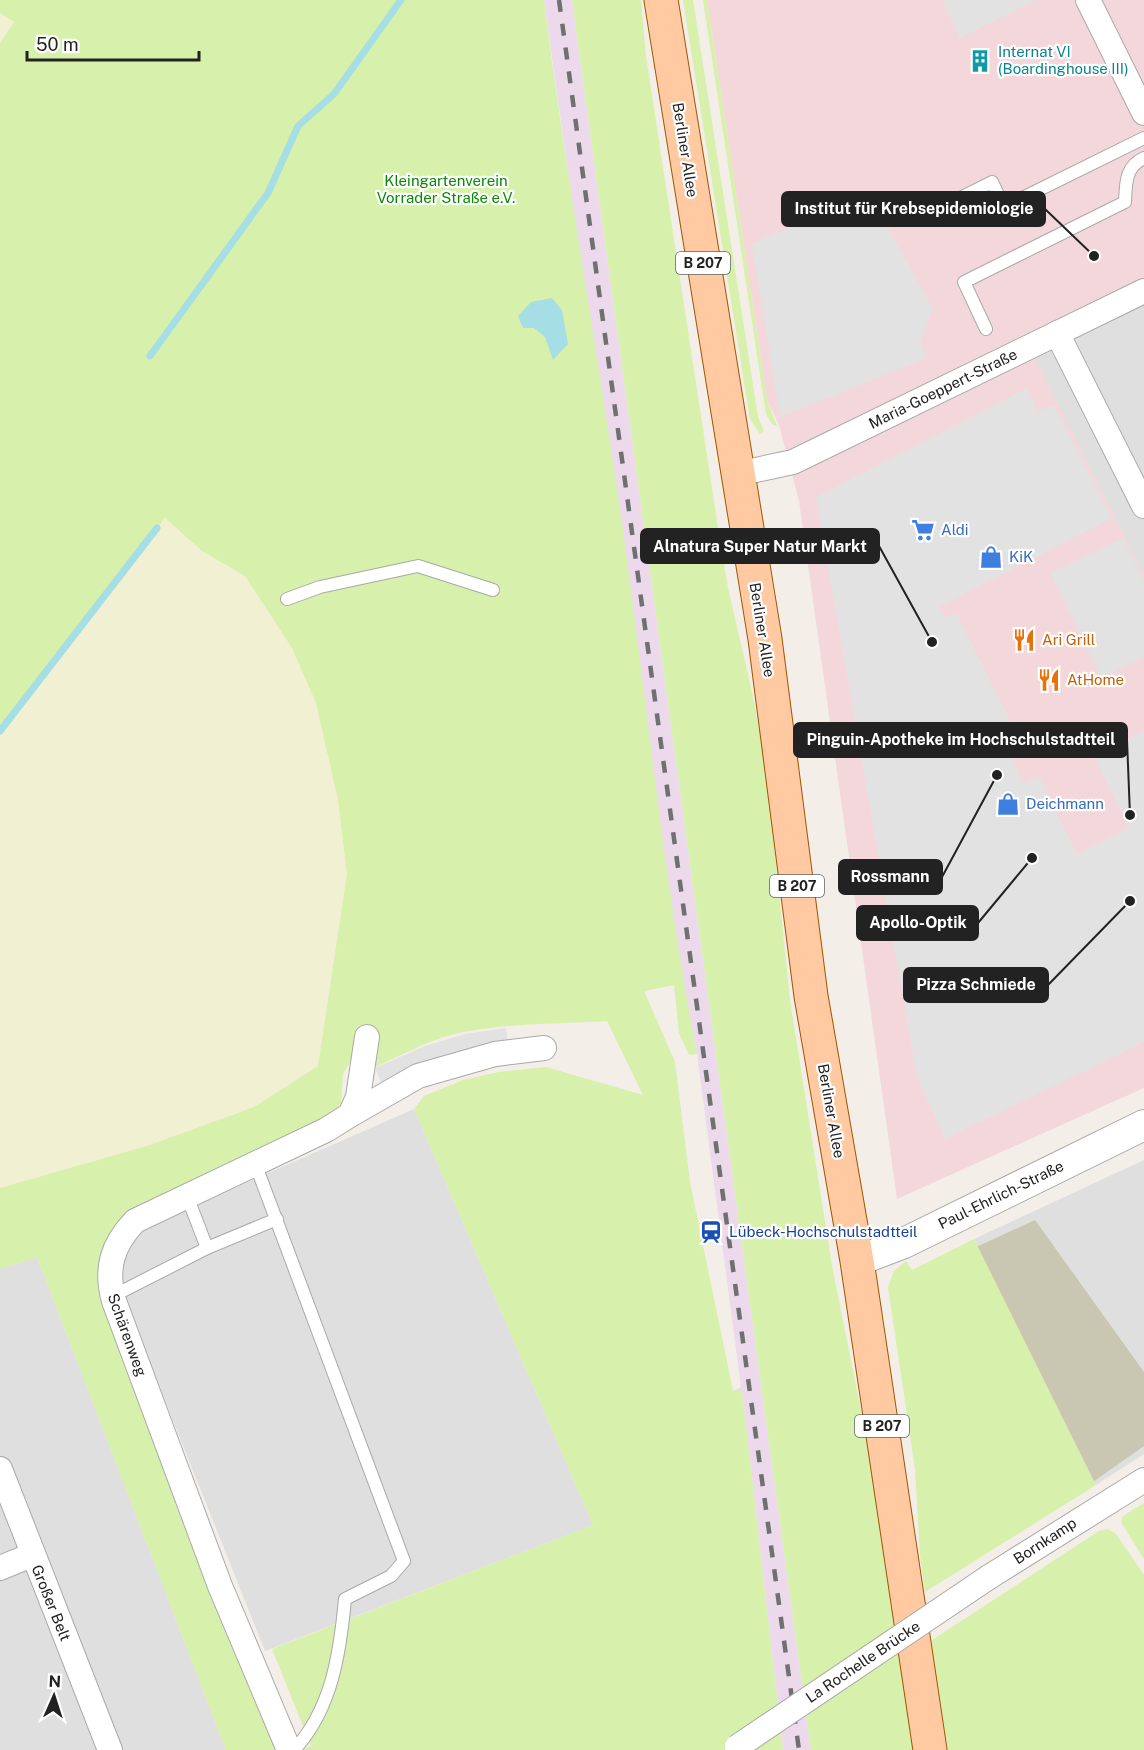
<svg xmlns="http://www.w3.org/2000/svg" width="1144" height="1750" viewBox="0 0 1144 1750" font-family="'Public Sans',sans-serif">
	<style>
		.residential { fill: #e0dfdf }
		.commercial { fill: #f4d7da }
		.industrial { fill: #ecdaec }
		.construction { fill: #c9c6b2 }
		.farmland { fill: #f2f0d3 }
		.grass { fill: #d7f0ab }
		.parking { fill: #e2e2e2 }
		.water { fill: #a5dee4 }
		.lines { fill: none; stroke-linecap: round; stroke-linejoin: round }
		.stream { stroke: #a5dee4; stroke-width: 7 }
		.service-casing { stroke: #a9a9a9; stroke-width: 14 }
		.minor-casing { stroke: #a9a9a9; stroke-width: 26 }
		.tertiary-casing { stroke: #a9a9a9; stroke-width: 32 }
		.primary-casing { stroke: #a05500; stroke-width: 35 }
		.service { stroke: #fff; stroke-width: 12 }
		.minor { stroke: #fff; stroke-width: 24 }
		.tertiary { stroke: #fff; stroke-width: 30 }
		.primary { stroke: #ffc9a1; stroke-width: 33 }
		.rail { stroke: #707070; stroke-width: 4.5; stroke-dasharray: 12 12; stroke-linecap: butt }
		.minor-bridge-casing { stroke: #a9a9a9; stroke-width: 26; stroke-linecap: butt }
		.minor-bridge { stroke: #fff; stroke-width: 24 }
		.labels { text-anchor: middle; stroke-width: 4.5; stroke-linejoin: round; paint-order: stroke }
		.shield { fill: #fff; stroke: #646464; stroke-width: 1.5 }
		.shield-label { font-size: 14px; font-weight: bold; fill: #222 }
		.culture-label { font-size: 15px; fill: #0d838f; stroke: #fff; text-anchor: start }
		.street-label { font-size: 15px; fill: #222; stroke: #fff }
		.park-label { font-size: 15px; fill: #098902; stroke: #fff }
		.shop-label { font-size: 15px; fill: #366cbe; stroke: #fff; text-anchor: start }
		.food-label { font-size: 15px; fill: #c56008; stroke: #fff; text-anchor: start }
		.transit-label { font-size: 15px; fill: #164399; stroke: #fff; text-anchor: start }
		.leader { fill: none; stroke: #222; stroke-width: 2 }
		.callout-dot { fill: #222; stroke: #fff; stroke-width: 2 }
		.callout { fill: #222; stroke: #222; stroke-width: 2 }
		.callout-label { font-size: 16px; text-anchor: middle; font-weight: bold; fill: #fff }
	</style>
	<rect width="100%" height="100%" fill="#f3eee8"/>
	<g class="residential">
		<path d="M1144 278V575L1023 337Z"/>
		<path d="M414 1109 593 1525 265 1651 119 1285 120 1266 128 1245 141 1233 177 1213Z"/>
		<path d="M1144 1160V1454L1096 1485 974 1239Z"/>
		<path d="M37 1257 226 1750H0V1269Z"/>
	</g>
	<path class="commercial" d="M707 0H1144V278L1024 337 1144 575V1088L897 1199 799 501 779 425 767 400Z"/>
	<path class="industrial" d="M544 0H572L811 1750H783L742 1391H733L741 1387 697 1054 675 940Z"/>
	<path class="construction" d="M1035 1220 1144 1372V1446L1083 1489 959 1255Z"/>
	<g class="farmland">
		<path d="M0 13 14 22 0 43Z"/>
		<path d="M164 517 202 551 245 576 292 648 316 703 338 800 347 874 318 1066 254 1107 150 1145 0 1188V732L158 529Z"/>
	</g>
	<g class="grass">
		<path d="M0 0H544C566 177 598 353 623 530 647 704 664 881 697 1054L689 1055 679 1033 674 985 644 991 675 1062 690 1182 733 1391 742 1390 783 1750H302L311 1746 272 1649 593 1525 414 1109 424 1096 463 1080 499 1072 546 1067 643 1095 607 1021C560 1024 510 1023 463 1032 432 1038 402 1055 373 1068L360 1045 343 1074 341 1103 327 1120 131 1211C104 1235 96 1261 99 1296L276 1750H226L37 1257 0 1269V1188L150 1145 254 1107 318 1066 347 874 338 800 316 703 292 648 245 576 202 551 164 517 158 529 0 732V43L14 22 0 13Z"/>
		<path d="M572 0H641L646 56 719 534 728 588 753 696 767 776 790 1000 832 1266 874 1475 903 1659 1099 1531 1108 1529 1116 1534 1144 1575V1750H811Z"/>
		<path d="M683 0H693L758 417 764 431 760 434 750 419Z"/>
		<path d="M703 0H707L767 400 777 426 772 424 766 414Z"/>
		<path d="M974 1239 1096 1485 925 1592 920 1556 915 1469 888 1287 894 1271 906 1261 912 1270Z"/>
		<path d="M1144 1503V1559L1121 1522 1123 1516Z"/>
	</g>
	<g class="parking">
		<path d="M942 0H1037L960 38Z"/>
		<path d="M868 191 933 309 920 342 927 358 780 417 752 244Z"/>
		<path d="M1027 388 1038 411 1054 405 1112 518 939 607 945 618 956 613 1020 740 1006 747 1024 784 1039 777 1077 854 1129 828 1094 757 1144 731V1042L945 1139 917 1078 816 497Z"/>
		<path d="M1123 538 1144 581V657L1101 678 1050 573Z"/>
		<path d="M506 1028 508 1043 422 1065 381 1082 375 1068 425 1046 465 1034Z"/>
	</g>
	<path class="water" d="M552 298 562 310 568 344 553 360 545 337 534 328H523L518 316 531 302Z"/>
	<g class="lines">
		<g class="stream">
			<path d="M150 356 268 193 298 126 334 94 401 0"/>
			<path d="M0 731 157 528"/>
		</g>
		<g class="service-casing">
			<g id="service">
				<path d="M930 213 992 182 1004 207 1144 138"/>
				<path d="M986 329 964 282 1125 202C1126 183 1125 167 1144 158"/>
				<path d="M287 599 320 587 418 566 493 590"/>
				<path d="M255 1163 404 1561 391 1576 345 1599C340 1653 332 1709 294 1750"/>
				<path d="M187 1196 207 1248 277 1219"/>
				<path d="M113 1296 207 1248"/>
			</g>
		</g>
		<g class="minor-casing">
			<g id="minor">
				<path d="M1088 0 1144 113"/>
				<path d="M1057 333 1144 506"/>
				<path d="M737 474 793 462 1144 291"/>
				<path d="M350 1115 418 1076 495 1054 544 1048"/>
				<path d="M0 1469 110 1750"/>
				<path d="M0 1568 32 1555"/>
				<path d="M989 1577 1144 1480"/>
				<path d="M289 1750 220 1586 114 1301C105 1269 112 1245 135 1221L326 1130 350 1115 358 1097 367 1037"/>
			</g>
		</g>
		<g class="tertiary-casing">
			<path id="tertiary" d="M857 1261 904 1243 1144 1125"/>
		</g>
		<g class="primary-casing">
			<path id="primary" d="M661 0 765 639 811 996 857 1261 930 1750"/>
		</g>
		<use href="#service" class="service"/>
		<use href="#minor" class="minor"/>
		<use href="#tertiary" class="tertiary"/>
		<use href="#primary" class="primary"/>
		<path class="rail" d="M559 0 799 1750"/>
		<g class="minor-bridge-casing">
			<path id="minor-bridge" d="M737 1747 989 1577"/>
		</g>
		<use href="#minor-bridge" class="minor-bridge"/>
	</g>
	<defs>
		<g id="building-bare" transform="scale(1.8)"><path d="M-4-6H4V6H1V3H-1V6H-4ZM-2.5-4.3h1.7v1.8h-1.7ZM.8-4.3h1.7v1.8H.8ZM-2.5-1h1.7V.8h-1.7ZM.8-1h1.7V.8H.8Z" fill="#0f9aa8" stroke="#fff" stroke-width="2.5" paint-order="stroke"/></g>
		<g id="supermarket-bare" transform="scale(1.8)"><path d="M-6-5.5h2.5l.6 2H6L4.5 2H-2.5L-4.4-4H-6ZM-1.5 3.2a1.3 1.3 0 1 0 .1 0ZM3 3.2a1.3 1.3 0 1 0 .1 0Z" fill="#3f7fe0" stroke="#fff" stroke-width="2.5" paint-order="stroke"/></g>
		<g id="shop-bare" transform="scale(1.8)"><path d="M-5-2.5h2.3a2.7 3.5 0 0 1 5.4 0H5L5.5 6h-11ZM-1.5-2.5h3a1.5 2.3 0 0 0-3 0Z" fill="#3f7fe0" stroke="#fff" stroke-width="2.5" paint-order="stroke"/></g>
		<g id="restaurant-bare" transform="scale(1.8)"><path d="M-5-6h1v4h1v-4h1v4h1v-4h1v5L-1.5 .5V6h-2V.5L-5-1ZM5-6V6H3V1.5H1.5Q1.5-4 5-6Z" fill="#e8710a" stroke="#fff" stroke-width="2.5" paint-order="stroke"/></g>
		<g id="station-bare" transform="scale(1.8)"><path d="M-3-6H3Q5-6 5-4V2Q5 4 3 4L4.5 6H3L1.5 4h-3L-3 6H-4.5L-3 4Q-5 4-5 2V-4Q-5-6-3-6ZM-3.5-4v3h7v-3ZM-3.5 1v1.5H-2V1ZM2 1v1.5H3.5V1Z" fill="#1a4fb4" stroke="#fff" stroke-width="2.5" paint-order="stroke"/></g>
	</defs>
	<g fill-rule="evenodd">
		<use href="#building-bare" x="980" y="61"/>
		<use href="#supermarket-bare" x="923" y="530"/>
		<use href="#shop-bare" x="991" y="557"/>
		<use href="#restaurant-bare" x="1024" y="640"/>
		<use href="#restaurant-bare" x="1049" y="680"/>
		<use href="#shop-bare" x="1008" y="804"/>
		<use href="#station-bare" x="711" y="1232"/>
	</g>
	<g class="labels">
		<g class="shield">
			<rect x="676" y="252" width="54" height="22" rx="4.5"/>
			<rect x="770" y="875" width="54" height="22" rx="4.5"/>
			<rect x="855" y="1415" width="54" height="22" rx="4.5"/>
		</g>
		<g class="shield-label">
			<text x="703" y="268">B 207</text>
			<text x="797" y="891">B 207</text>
			<text x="882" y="1431">B 207</text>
		</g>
		<g class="culture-label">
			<text x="998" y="57">Internat VI<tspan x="998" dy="17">(Boardinghouse III)</tspan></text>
		</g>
		<g class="street-label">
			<text transform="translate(685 150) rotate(81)" y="5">Berliner Allee</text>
			<text transform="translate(943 389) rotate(-26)" y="5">Maria-Goeppert-Straße</text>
			<text transform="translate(762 630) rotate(81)" y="5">Berliner Allee</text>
			<text transform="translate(831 1111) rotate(80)" y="5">Berliner Allee</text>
			<text transform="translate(1001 1195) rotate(-26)" y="5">Paul-Ehrlich-Straße</text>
			<text transform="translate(127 1335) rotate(70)" y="5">Schärenweg</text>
			<text transform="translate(1045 1541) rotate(-33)" y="5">Bornkamp</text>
			<text transform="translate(51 1603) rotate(68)" y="5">Großer Belt</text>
			<text transform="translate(863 1662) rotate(-34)" y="5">La Rochelle Brücke</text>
		</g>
		<g class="park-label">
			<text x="446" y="186">Kleingartenverein<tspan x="446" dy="17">Vorrader Straße e.V.</tspan></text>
		</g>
		<g class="shop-label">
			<text x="941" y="535">Aldi</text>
			<text x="1009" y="562">KiK</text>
			<text x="1026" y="809">Deichmann</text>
		</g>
		<g class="food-label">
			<text x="1042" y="645">Ari Grill</text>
			<text x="1067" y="685">AtHome</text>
		</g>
		<g class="transit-label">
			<text x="729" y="1237">Lübeck-Hochschulstadtteil</text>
		</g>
	</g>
	<path class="leader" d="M1094 256L1045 209M932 642L879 546M1130 815L1127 740M997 775L942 877M1032 858L978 923M1130 901L1048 985"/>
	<g class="callout-dot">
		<circle cx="1094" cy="256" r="6"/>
		<circle cx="932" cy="642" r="6"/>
		<circle cx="1130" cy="815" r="6"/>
		<circle cx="997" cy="775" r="6"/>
		<circle cx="1032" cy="858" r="6"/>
		<circle cx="1130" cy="901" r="6"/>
	</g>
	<g class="callout">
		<rect x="782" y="192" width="263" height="34" rx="6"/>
		<rect x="641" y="529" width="238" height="34" rx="6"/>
		<rect x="794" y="723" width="333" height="34" rx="6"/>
		<rect x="839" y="860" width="103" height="34" rx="6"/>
		<rect x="857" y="906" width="121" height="34" rx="6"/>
		<rect x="904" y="968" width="144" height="34" rx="6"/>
	</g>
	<g class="callout-label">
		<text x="914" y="214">Institut für Krebsepidemiologie</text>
		<text x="760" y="552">Alnatura Super Natur Markt</text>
		<text x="961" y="745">Pinguin-Apotheke im Hochschulstadtteil</text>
		<text x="890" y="882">Rossmann</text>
		<text x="918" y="928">Apollo-Optik</text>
		<text x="976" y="990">Pizza Schmiede</text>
	</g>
	<g transform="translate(54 1696) rotate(3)" stroke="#ffffff" stroke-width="4.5" paint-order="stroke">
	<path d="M0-4.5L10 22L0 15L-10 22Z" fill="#222222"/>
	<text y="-9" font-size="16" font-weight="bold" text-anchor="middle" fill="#222222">N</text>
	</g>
	<path d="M27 51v9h172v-9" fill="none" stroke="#222222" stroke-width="3"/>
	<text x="36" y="51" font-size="18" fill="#222222" stroke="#ffffff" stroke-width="4.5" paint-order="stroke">50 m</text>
</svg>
